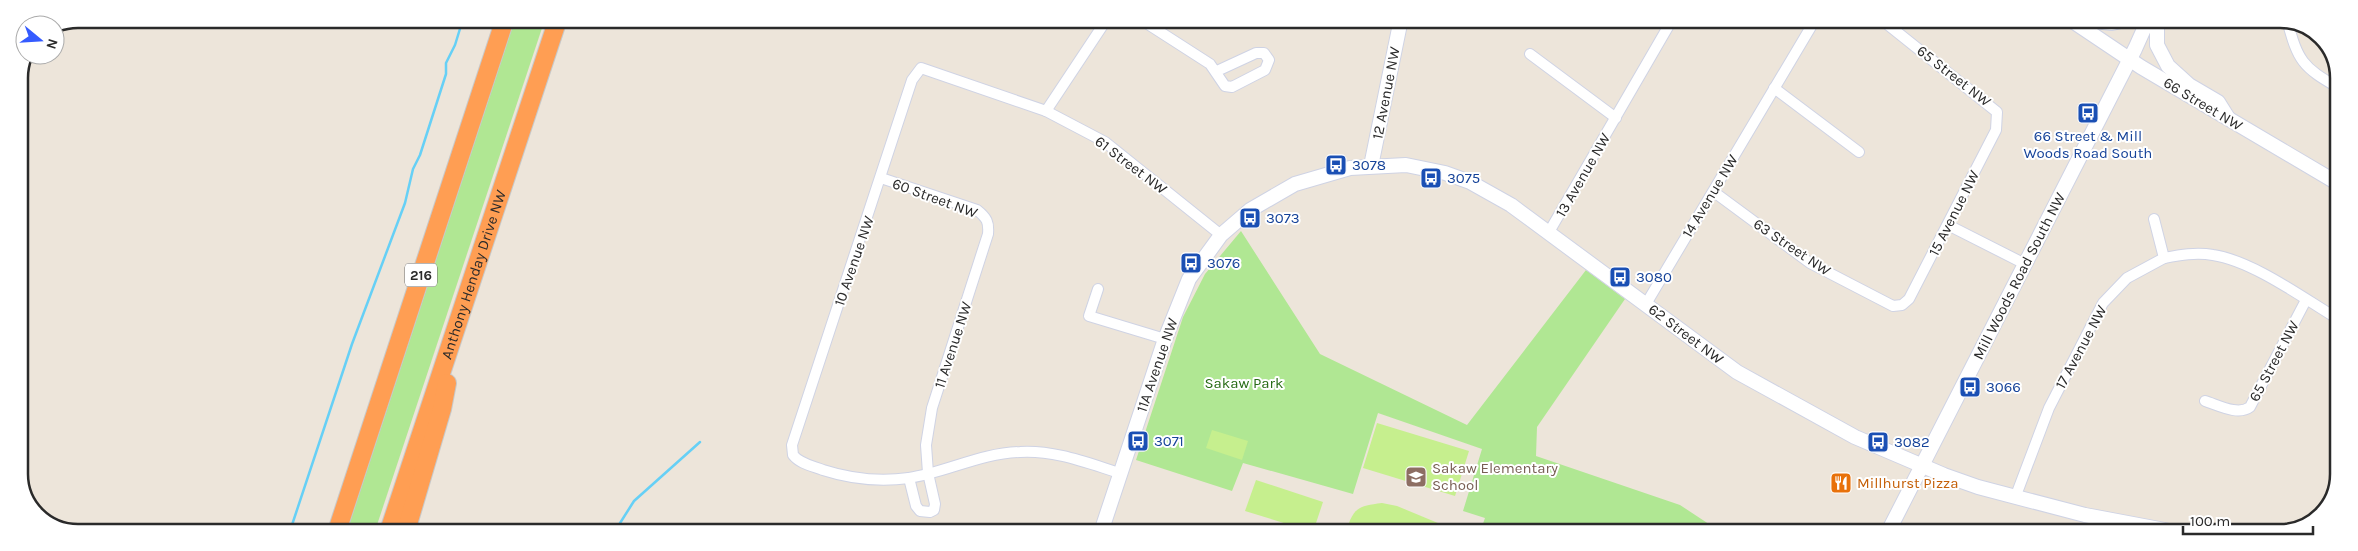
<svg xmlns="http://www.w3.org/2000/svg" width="2358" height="551" viewBox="0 0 2358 551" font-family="Karla,sans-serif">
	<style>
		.green { fill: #b0e793 }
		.pitch { fill: #c6ef8e }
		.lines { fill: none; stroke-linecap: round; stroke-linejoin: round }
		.stream { stroke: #66d0f6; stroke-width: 2.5 }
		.street-casing { stroke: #cfd3e4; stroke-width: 12 }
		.secondary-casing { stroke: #cfd3e4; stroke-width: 16 }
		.highway-casing { stroke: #c8c8c8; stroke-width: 20 }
		.street { stroke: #fff; stroke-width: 10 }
		.secondary { stroke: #fff; stroke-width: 14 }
		.highway { stroke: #ff9e53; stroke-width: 18 }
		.labels { text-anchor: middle; stroke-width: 4; stroke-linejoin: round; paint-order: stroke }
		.shield { fill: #fff; stroke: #6a6a6a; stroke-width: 1 }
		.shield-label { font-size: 14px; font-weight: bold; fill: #2a2a2a }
		.street-label { font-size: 15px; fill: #2a2a2a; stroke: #fff }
		.transit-label { font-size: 15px; fill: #164399; stroke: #fff; text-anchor: start }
		.park-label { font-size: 15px; fill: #276b15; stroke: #fff }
		.education-label { font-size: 15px; fill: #785e54; stroke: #fff; text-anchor: start }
		.food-label { font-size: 15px; fill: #c56008; stroke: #fff; text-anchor: start }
		.rim { fill: none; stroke: #2a2a2a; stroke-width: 2.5 }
	</style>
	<rect width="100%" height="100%" fill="#ede5da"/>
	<g class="green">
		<path d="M515 19H545L375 531H347Z"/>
		<path d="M1241 231 1320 354 1467 425 1586 270 1625 299 1537 427 1536 456 1680 505 1721 532H1480L1485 518 1463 511 1482 449 1378 413 1353 494 1243 463 1232 491 1136 460 1183 317 1205 274Z"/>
	</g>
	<g class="pitch">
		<path d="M1377 423 1469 451 1455 496 1363 468Z"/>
		<path d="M1212 430 1248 441 1242 460 1206 448Z"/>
		<path d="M1256 480 1323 502 1313 532 1245 511Z"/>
		<path d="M1382 503 1397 506 1450 528 1449 532H1346C1353 508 1358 506 1382 503Z"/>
	</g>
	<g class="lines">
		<g class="stream">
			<path d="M290 531 352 344 405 203 413 169 420 155 446 74V63L455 45 463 19"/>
			<path d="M615 531 634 501 700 442"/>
		</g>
		<g class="street-casing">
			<g id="street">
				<path d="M1140 19 1210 64 1225 86 1232 87 1265 70 1269 60 1264 53H1256L1217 71"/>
				<path d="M2287 20C2298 61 2302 67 2339 88"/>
				<path d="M2243 21 2249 20"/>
				<path d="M1530 54 1616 118"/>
				<path d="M1774 88 1859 152"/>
				<path d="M1046 111 1107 19"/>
				<path d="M881 178 977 210C987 218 989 222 988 234L932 408 926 445 928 473 935 504 934 510 930 512 920 511 916 506 909 478"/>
				<path d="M1714 192 1810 263 1893 306 1902 305 1909 299 1996 130 1997 112 1882 20"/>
				<path d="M1948 225 2025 264"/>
				<path d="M1549 232 1672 20"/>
				<path d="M2164 258C2180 255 2196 252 2213 255 2253 261 2303 298 2338 319"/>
				<path d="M1098 289 1089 316 1165 339"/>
				<path d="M1646 304 1815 20"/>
				<path d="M2205 401C2218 405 2238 416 2250 407L2306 300"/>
				<path d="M1120 473C1087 463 1055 450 1020 452 981 453 947 472 909 478 880 482 851 479 823 470 813 466 800 464 793 455L792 445 912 80 921 68 1046 111 1105 142 1221 235"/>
				<path d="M2015 498 2049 408 2103 303 2127 278 2164 258 2154 219"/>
			</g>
		</g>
		<g class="secondary-casing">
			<g id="secondary">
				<path d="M2071 20 2141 67 2339 184"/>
				<path d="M2084 20 2112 23 2126 20"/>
				<path d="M2157 20V45L2168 66 2189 85 2218 102 2228 118"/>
				<path d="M1371 166 1401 19"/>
				<path d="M1101 532 1165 339 1189 279 1221 235 1250 210 1295 184 1350 168 1406 165 1445 173 1470 182 1511 205 1737 372 1855 437 1944 475 1978 487 2085 515 2175 532"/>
				<path d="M1888 532 2135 49 2148 20"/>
			</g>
		</g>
		<g class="highway-casing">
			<g id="highway">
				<path d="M337 531 505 19"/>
				<path id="s1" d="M389 531 558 19"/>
				<path d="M406 531 442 409 447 383"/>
			</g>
		</g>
		<use href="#street" class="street"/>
		<use href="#secondary" class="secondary"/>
		<use href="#highway" class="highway"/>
	</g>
	<defs>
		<g id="bus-square" transform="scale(1.125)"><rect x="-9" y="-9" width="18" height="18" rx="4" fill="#1a4fb4" stroke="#fff"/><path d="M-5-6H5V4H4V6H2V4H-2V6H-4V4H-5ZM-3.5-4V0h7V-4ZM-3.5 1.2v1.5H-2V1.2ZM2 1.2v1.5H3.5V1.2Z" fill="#fff"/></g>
		<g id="school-square" transform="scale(1.125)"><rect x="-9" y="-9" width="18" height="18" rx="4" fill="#8d6e63" stroke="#fff"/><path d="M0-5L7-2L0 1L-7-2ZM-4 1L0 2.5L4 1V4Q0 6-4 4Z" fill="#fff"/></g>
		<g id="restaurant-square" transform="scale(1.125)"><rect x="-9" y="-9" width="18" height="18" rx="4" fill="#e8710a" stroke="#fff"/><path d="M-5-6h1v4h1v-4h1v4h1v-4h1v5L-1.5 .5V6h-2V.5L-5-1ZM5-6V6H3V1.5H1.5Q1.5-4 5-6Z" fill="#fff"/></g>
	</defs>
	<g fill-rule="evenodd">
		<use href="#bus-square" x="2088" y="113"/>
		<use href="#bus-square" x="1336" y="165"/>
		<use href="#bus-square" x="1431" y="178"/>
		<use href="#bus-square" x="1250" y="218"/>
		<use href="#bus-square" x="1191" y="263"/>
		<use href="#bus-square" x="1620" y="277"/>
		<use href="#bus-square" x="1970" y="387"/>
		<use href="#bus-square" x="1138" y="441"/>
		<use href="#bus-square" x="1878" y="442"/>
		<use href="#school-square" x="1416" y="477"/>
		<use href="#restaurant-square" x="1841" y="483"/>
	</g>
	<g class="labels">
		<rect class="shield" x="405" y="263.5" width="32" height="23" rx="4"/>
		<g class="shield-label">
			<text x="421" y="280">216</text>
		</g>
		<g class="street-label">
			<text transform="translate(1954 76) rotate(38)" y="5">65 Street NW</text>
			<text transform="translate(1386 93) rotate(-79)" y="5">12 Avenue NW</text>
			<text transform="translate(2203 104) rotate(31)" y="5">66 Street NW</text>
			<text transform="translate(1131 165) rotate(37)" y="5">61 Street NW</text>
			<text transform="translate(1583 175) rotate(-60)" y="5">13 Avenue NW</text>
			<text transform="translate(1710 196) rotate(-59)" y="5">14 Avenue NW</text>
			<text transform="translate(935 198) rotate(20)" y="5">60 Street NW</text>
			<text transform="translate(1954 213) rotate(-63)" y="5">15 Avenue NW</text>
			<text transform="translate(1792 247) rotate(34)" y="5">63 Street NW</text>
			<text transform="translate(854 261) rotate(-71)" y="5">10 Avenue NW</text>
			<text dy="5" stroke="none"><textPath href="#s1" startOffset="270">Anthony Henday Drive NW</textPath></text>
			<text transform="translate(2019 276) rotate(-63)" y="5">Mill Woods Road South NW</text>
			<text transform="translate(1686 334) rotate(37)" y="5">62 Street NW</text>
			<text transform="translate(953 345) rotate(-72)" y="5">11 Avenue NW</text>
			<text transform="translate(2081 347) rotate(-62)" y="5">17 Avenue NW</text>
			<text transform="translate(2274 361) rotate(-62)" y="5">65 Street NW</text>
			<text transform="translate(1157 365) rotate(-71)" y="5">11A Avenue NW</text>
		</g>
		<g class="transit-label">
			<text x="2088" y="141" text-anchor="middle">66 Street &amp; Mill<tspan x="2088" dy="17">Woods Road South</tspan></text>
			<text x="1352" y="170">3078</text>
			<text x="1447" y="183">3075</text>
			<text x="1266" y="223">3073</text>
			<text x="1207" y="268">3076</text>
			<text x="1636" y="282">3080</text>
			<text x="1986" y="392">3066</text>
			<text x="1154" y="446">3071</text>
			<text x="1894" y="447">3082</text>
		</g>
		<g class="park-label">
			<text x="1244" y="388">Sakaw Park</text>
		</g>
		<g class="education-label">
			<text x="1432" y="473">Sakaw Elementary<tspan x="1432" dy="17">School</tspan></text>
		</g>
		<g class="food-label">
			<text x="1857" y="488">Millhurst Pizza</text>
		</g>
	</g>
	<path d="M0 0H2358V551H0ZM78 28H2280A50 50 0 0 1 2330 78V474A50 50 0 0 1 2280 524H78A50 50 0 0 1 28 474V78A50 50 0 0 1 78 28Z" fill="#fff" fill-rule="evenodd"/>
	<path class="rim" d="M78 28H2280A50 50 0 0 1 2330 78V474A50 50 0 0 1 2280 524H78A50 50 0 0 1 28 474V78A50 50 0 0 1 78 28Z"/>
	<g transform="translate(40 40) rotate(108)"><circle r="24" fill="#ffffff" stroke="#aaaaaa"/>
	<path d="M0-4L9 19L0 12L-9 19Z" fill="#355bff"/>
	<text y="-8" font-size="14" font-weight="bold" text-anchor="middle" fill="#2a2a2a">N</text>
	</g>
	<path d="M2183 526v8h130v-8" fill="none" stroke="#2a2a2a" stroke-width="2.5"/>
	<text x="2190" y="526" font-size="15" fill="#2a2a2a" stroke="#ffffff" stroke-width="4" paint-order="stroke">100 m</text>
</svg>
